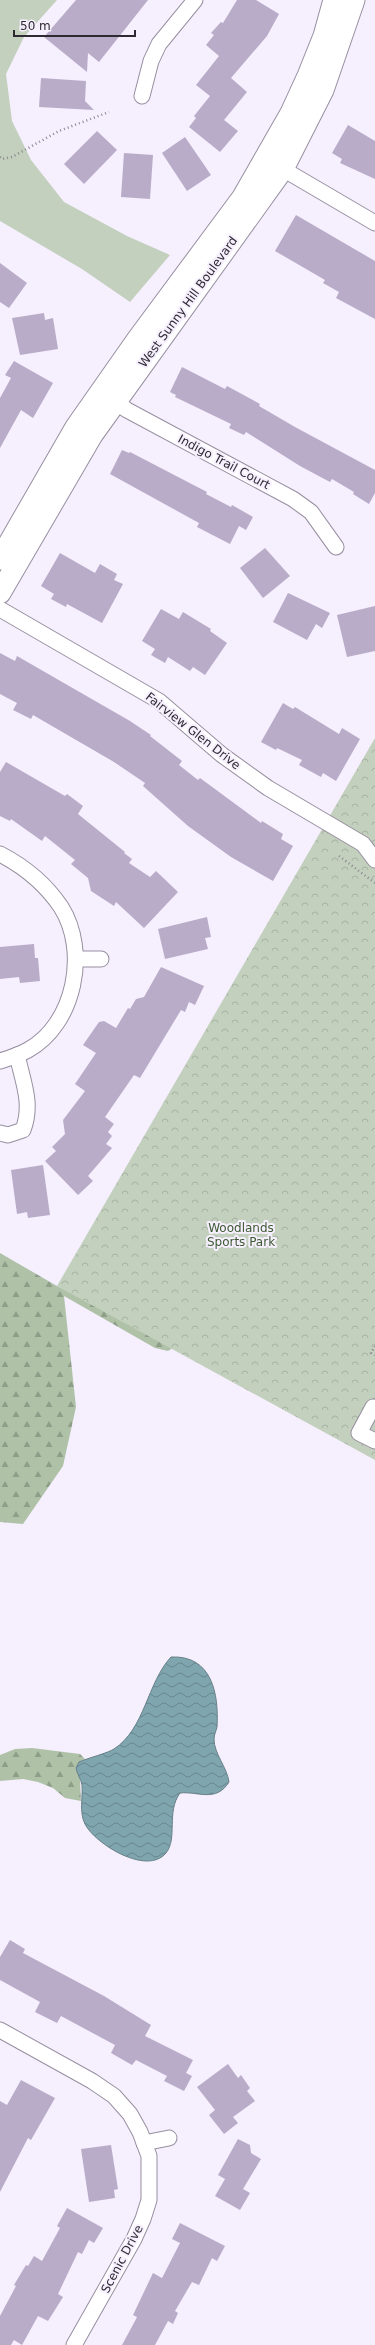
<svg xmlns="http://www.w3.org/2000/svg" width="375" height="2345" viewBox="0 0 375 2345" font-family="'DejaVu Sans',sans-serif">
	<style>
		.green { fill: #c2d0bd }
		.forest { fill: url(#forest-firs) }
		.park { fill: url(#park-crowns) }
		.water { fill: url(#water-waves); stroke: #668088 }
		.building { fill: #b9acc9 }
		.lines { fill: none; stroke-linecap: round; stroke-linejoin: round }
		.street-casing { stroke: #978fa0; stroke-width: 17 }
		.secondary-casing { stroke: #978fa0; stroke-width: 23 }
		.path { stroke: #8b8791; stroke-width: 2.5; stroke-dasharray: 1 3; stroke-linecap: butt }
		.street { stroke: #fff; stroke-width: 15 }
		.secondary { stroke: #fff; stroke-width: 21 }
		.labels { text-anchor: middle; stroke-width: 4; stroke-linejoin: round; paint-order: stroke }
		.street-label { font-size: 12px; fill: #2d2a31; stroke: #f6effe }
		.park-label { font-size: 12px; fill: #3d5a31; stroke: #f6effe }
	</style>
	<defs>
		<pattern id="forest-firs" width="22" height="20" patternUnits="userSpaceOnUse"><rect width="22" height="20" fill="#afc2a8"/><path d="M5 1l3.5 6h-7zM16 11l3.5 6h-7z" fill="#8f9e89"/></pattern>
		<pattern id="park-crowns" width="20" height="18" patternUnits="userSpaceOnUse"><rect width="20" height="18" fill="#c2d0bd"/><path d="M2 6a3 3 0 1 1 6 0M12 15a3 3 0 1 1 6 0" fill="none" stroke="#a7b3a3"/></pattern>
		<pattern id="water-waves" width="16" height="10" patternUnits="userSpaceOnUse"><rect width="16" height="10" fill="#7fa5ae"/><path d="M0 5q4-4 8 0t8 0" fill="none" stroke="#68878e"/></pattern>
	</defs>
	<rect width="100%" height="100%" fill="#f6effe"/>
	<path class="green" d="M0 0H57L24 37 6 74 12 121 31 160 64 202 127 236 170 255 130 302 82 269 0 221Z"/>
	<g class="forest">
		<path d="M0 1253 57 1286 176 1346 168 1351 155 1348 64 1296 76 1407 63 1466 23 1524 0 1522Z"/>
		<path d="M32 1748 80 1754 85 1759 79 1762 81 1801 65 1798 53 1788 38 1782 23 1779 0 1781V1755L15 1749Z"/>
	</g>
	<path class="park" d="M375 738V1460L57 1286Z"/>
	<path class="water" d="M171 1657C212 1655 219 1694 217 1727 216 1731 214 1735 214 1739 214 1754 227 1767 229 1782 216 1803 198 1791 180 1793 166 1812 178 1838 166 1853 147 1876 95 1844 85 1824 79 1812 83 1798 82 1785 81 1779 77 1774 76 1768L79 1762C88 1758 108 1753 114 1749 145 1729 147 1683 171 1657Z"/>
	<g class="building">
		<path d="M76 0H148L99 62 88 53 87 72 44 37Z"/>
		<path d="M237 0H256L279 14 267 36 231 78 247 92 224 120 238 131 220 152 189 127 196 118 194 116 210 96 196 85 219 56 206 45 214 35 211 33 221 22 223 23Z"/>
		<path d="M41 78 86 81 85 101 94 110 39 107Z"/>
		<path d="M348 125 375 141V179L340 163 342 159 332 153Z"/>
		<path d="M97 131 117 150 84 184 64 164Z"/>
		<path d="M185 137 211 175 187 191 162 153Z"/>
		<path d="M124 153 153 155 150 199 121 197Z"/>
		<path d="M296 215 375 261V319L336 298 339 292 323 283 325 280 275 251Z"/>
		<path d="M0 263 27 283 9 308 0 302Z"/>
		<path d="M44 313 45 320 53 318 58 349 20 355 12 318Z"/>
		<path d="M14 361 53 383 33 418 21 410 0 448V398L11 378 5 375Z"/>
		<path d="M182 367 225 389 227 386 260 404 259 406 295 427 375 470V493L369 504 353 494 354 492 332 479 330 482 300 466 246 432 244 435 229 428 231 424 175 397 176 395 170 392Z"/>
		<path d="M122 450 129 453 130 452 207 492 206 494 231 507 232 505 253 517 246 530 239 526 230 544 197 527 199 523 110 474Z"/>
		<path d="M265 548 290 576 263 598 240 568Z"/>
		<path d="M60 553 95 573 100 564 117 574 114 580 123 584 102 623 67 604 66 607 51 599 54 594 41 586Z"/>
		<path d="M288 593 330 613 322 628 316 624 307 640 273 622Z"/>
		<path d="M375 606V651L347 657 337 615Z"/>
		<path d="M161 609 179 619 183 612 211 629 210 631 227 643 205 675 193 667 190 671 168 657 165 663 151 655 155 649 142 641Z"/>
		<path d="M0 653 15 661 17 656 130 721 151 735 150 736 182 761 179 765 198 780 200 778 261 823 262 821 283 834 281 839 293 846 273 881 231 857 188 826 143 786 145 783 114 762 33 715 31 719 13 710 17 703 0 694Z"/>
		<path d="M283 703 293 709 295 707 339 734 342 728 360 739 336 781 323 773 321 777 299 765 302 760 277 748 276 750 261 742Z"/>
		<path d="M6 762 65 796 67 794 83 806 78 814 125 852 124 853 132 859 129 863 150 877 156 871 178 892 144 928 116 902 114 906 91 891 88 878 71 864 75 860 45 836 42 841 11 819 10 821 0 816V772Z"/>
		<path d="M207 917 211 937 205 938 208 949 165 959 158 929Z"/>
		<path d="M34 944 35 958H38L40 981 20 983 19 977 0 979V947Z"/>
		<path d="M161 967 204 986 195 1005 189 1002 185 1012 181 1010 140 1078 134 1075 105 1117 114 1124 108 1132 112 1136 106 1144 112 1148 88 1176 93 1181 78 1195 45 1161 56 1151 52 1147 65 1134 63 1120 85 1091 75 1084 96 1053 83 1045 99 1022 104 1021 116 1028 128 1008 130 1009 136 999 144 997Z"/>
		<path d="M43 1165 50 1215 28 1218 27 1212 17 1214 11 1170Z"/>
		<path d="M10 1940 25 1949 23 1953 104 1996 151 2025 145 2036 193 2060 186 2073 192 2076 184 2091 164 2081 167 2076 136 2060 132 2065 111 2053 115 2045 61 2016 57 2023 35 2012 40 2002 0 1980V1957Z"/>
		<path d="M228 2064 238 2078 241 2075 250 2088 247 2091 255 2101 233 2117 238 2123 224 2134 209 2115 215 2110 197 2087Z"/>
		<path d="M21 2080 55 2098 31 2140 28 2138 0 2192V2101L7 2105Z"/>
		<path d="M238 2139 250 2145 251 2153 261 2159 243 2189 250 2193 240 2210 215 2196 225 2179 218 2175Z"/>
		<path d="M111 2145 118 2189 114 2190 115 2198 89 2202 81 2149Z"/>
		<path d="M67 2208 103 2228 94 2243 89 2240 82 2254 78 2252 58 2294 63 2297 48 2321 38 2316 22 2345 14 2340 11 2345H0V2316L16 2286 14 2285 26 2265 28 2266 34 2256 42 2261 60 2228 57 2226Z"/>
		<path d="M180 2223 225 2246 217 2261 212 2258 199 2285 192 2282 175 2311 178 2313 173 2324 168 2321 155 2345H122L135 2321 137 2317 133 2315 153 2273 162 2278 180 2243 172 2239Z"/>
	</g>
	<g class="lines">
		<g class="street-casing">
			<g id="street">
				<path d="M142 96 151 61 159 44 195 0"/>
				<path d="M276 165 375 223"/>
				<path d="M108 397 127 410 293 499 311 512 336 547"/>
				<path d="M0 609 159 701 222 755 268 788 363 844 375 860"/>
				<path d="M0 854C25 867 45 883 61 907 89 951 75 1024 28 1050 19 1055 10 1058 0 1061"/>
				<path d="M76 959H101"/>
				<path d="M0 1133 8 1135 23 1130C33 1104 23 1082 17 1055"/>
				<path d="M375 1408 373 1407 359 1433 375 1441"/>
				<path d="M0 2030 92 2081 114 2096 130 2114 140 2132 149 2156V2200L143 2219 134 2239 74 2345"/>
				<path d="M144 2143 169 2138"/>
			</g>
		</g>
		<g class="secondary-casing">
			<g id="secondary">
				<path d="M0 559 76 427 137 340 243 197 291 113 308 76 324 36 334 0"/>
				<path d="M0 593 92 435 283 169 323 90 354 0"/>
			</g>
		</g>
		<g class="path">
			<path d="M0 157 2 159 12 157 59 131 109 112"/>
			<path d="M339 856 375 883"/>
			<path d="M375 1346 371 1353 375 1355"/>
		</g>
		<use href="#street" class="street"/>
		<use href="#secondary" class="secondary"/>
	</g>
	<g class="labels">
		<g class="street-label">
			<text transform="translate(188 302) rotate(-54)" y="4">West Sunny Hill Boulevard</text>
			<text transform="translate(224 462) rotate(28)" y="4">Indigo Trail Court</text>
			<text transform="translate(193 731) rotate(38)" y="4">Fairview Glen Drive</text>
			<text transform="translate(122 2259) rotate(-62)" y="4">Scenic Drive</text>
		</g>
		<g class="park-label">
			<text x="241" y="1232">Woodlands<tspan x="241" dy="14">Sports Park</tspan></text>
		</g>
	</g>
	<path d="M14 30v6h121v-6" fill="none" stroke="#2d2a31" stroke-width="2"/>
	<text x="20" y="30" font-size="12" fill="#2d2a31" stroke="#f6effe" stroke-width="3" paint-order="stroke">50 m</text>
</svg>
